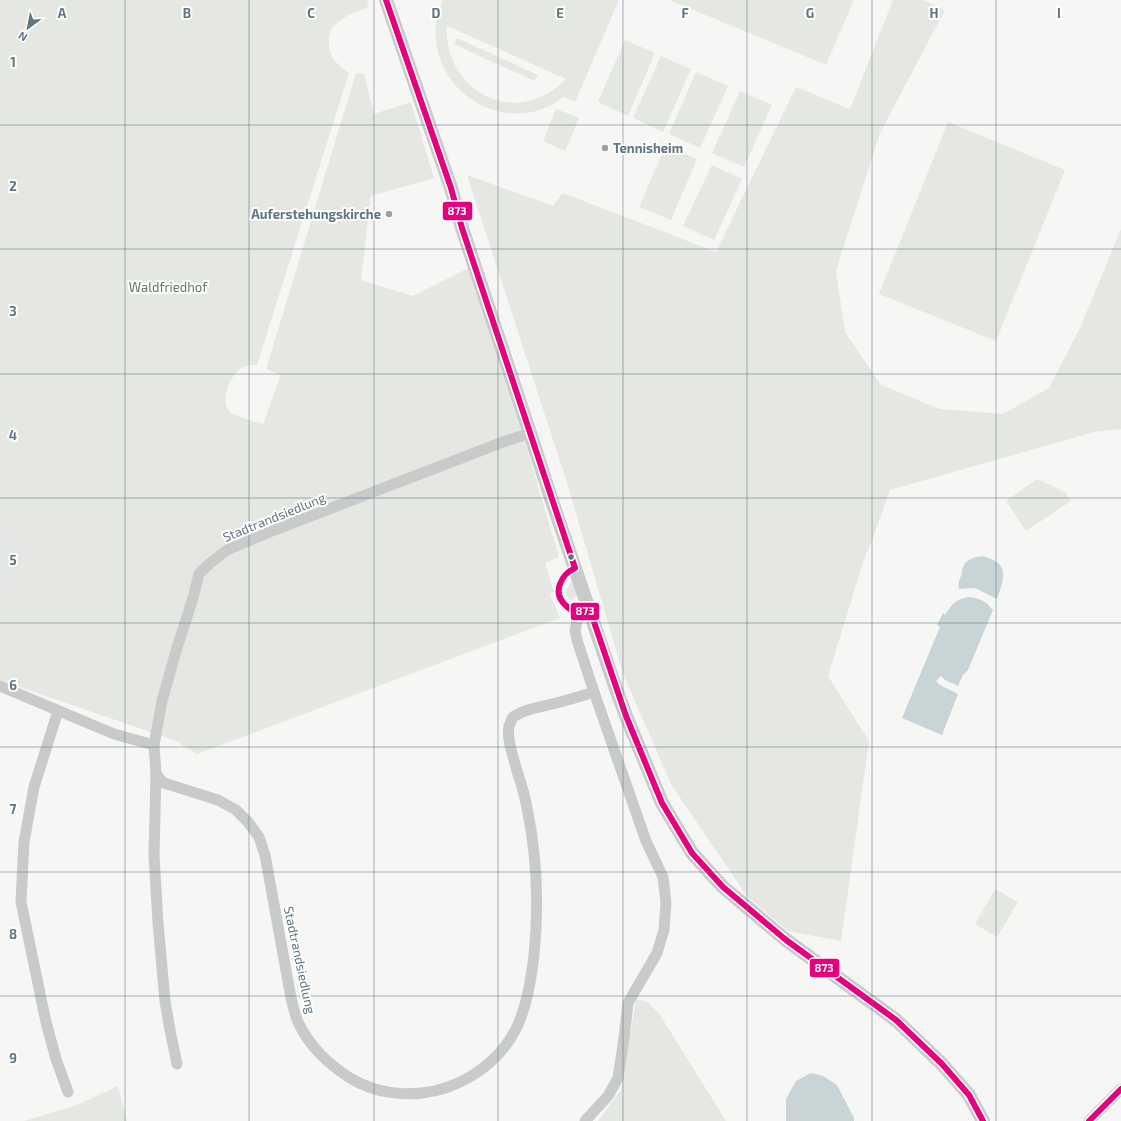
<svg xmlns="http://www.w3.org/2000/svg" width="1121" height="1121" viewBox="0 0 1121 1121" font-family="'Exo 2',sans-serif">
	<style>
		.built { fill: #e5e7e6 }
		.green { fill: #e5e8e2; fill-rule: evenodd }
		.water { fill: #c9d4d6 }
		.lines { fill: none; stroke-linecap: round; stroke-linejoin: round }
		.minor { stroke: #c9cbcb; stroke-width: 11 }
		.tertiary { stroke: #c9cbcb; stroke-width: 14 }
		.bus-1-casing { stroke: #fff; stroke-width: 9 }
		.bus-1 { stroke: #e5007d; stroke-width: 6 }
		.grid { fill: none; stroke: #617680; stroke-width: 1; stroke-opacity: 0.55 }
		.poi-dot { fill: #95a3a9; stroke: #fff; stroke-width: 1.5 }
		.bus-dot { fill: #617680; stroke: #fff; stroke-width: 1.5 }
		.labels { text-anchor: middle; stroke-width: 4; stroke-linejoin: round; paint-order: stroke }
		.poi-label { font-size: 13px; font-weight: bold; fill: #617680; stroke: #fff; text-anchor: start }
		.park-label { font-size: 13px; fill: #667860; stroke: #fff }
		.street-label { font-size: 13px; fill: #617680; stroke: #fff }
		.grid-label { font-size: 13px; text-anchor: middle; font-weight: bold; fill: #617680; stroke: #fff; stroke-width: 4; stroke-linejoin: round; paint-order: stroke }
		.line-badge { stroke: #fff; stroke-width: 1.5 }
		.badge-label { font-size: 11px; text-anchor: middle; font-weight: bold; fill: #fff }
	</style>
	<rect width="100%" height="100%" fill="#f6f6f5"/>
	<path class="built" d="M0 532 27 541 17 596 0 590Z"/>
	<g class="green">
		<path d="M0 0H367L369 7 348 15 333 26 329 36V49L333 59 341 67 349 73 257 365C251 365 247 365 242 368 230 375 219 401 230 412 234 415 257 423 263 424L281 375 266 369 356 73H364L374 114 411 102 434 178 371 196 361 280 413 296 473 266 559 557 545 563 554 591 550 594 560 618 197 754 176 741 0 680V590L17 596 27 542 0 532Z"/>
		<path d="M443 0H619L575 102 564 97C498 147 409 75 443 0ZM447 26 566 79C558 87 549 94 538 98 490 117 443 75 447 26Z"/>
		<path d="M670 0H854L826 65Z"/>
		<path d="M893 0H923L945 10 880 133 836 271 845 332 881 385 940 409 1003 414 1049 388 1080 328 1121 229V429L1094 432 890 490 870 546 865 556 828 676 869 741 841 941 788 931 747 896 672 786 623 674 568 486 467 175 553 206 563 193 716 252 796 87 850 109Z"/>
		<path d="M457 38 538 75 534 81 454 44Z"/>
		<path d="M625 40 655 53 628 116 598 102Z"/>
		<path d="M661 56 691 69 663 132 633 118Z"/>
		<path d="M696 72 728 86 700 148 669 134Z"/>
		<path d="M740 91 772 105 744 167 712 153Z"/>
		<path d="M556 109 579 118 565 151 543 141Z"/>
		<path d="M948 122 1065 170 996 341 879 294Z"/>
		<path d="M666 145 697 159 671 220 639 207Z"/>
		<path d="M712 165 742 179 714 240 683 226Z"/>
		<path d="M1037 479 1065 492 1071 501 1026 531 1006 501Z"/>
		<path d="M573 580 578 594 573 600H570L566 596C565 590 569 585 573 580Z"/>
		<path d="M995 889 1018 902 997 937 975 924Z"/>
		<path d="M636 999 648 1002 660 1015 726 1121H598L621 1090Z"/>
		<path d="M118 1086 127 1121H24L75 1106Z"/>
	</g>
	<g class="water">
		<path d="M982 556C1010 563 1005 577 997 599L975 588 959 589C958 583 959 580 962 574 962 572 962 569 963 567 966 559 975 557 982 556Z"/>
		<path d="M968 597C979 598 986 601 993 610L968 670 963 675 958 686 945 680 941 676 936 681 940 685 958 694 942 735 902 718 940 627 937 625 943 613 945 615C952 604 955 600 968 597Z"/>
		<path d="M811 1073 823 1076 837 1085 854 1118V1121H786V1099L796 1081Z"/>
	</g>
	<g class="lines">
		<g class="minor">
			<path d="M0 686 114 734 154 745"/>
			<path d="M58 711 34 787 24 842 21 902 46 1022 56 1059 68 1092"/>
			<path d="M156 774 160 779 164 783 218 800 236 810 248 822 259 837 265 855 291 998C293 1006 295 1015 298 1022 310 1047 327 1063 350 1078 381 1097 424 1099 458 1083 482 1072 503 1054 516 1029 527 1006 531 980 534 955 539 906 537 856 527 808 525 795 521 783 517 771 514 759 506 738 509 726 510 724 512 718 513 717 514 716 519 714 520 713 533 707 546 706 560 702 571 699 582 696 594 692"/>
			<path d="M177 1064 170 1030 165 1001 158 923 154 855 156 774 154 745 162 701 176 651 193 598 199 574 209 564 227 550 272 531 503 442 530 433"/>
			<path d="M585 1121 608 1096 618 1078 624 1038 628 1003 657 953 664 930 666 903 663 877 646 841 594 692 577 640 575 630 578 617 583 612 590 610"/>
			<path d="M1089 1121 1121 1089"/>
		</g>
		<path class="tertiary" d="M386 0 451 188 462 228 530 433 551 498 615 686 626 716 662 803 692 853 723 887 786 940 896 1020 942 1064 969 1095 983 1121"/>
		<g class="bus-1-casing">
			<g id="bus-1">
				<path d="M386 0 451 188 462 228 575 568C567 572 563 576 560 584 554 599 568 609 580 615L583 612 590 610 626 716 662 803 692 853 723 887 786 940 896 1020 942 1064 969 1095 983 1121"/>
				<path d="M1089 1121 1121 1089"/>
			</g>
		</g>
		<use href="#bus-1" class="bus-1"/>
	</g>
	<path class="grid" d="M125 0V1121M249 0V1121M374 0V1121M498 0V1121M623 0V1121M747 0V1121M872 0V1121M996 0V1121M0 125H1121M0 249H1121M0 374H1121M0 498H1121M0 623H1121M0 747H1121M0 872H1121M0 996H1121"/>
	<g class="poi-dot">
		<circle cx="605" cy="148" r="4"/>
		<circle cx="389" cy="214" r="4"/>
	</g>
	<circle class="bus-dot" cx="571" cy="557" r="3.5"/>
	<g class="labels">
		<g class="poi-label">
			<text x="613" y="153">Tennisheim</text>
			<text x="381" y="219" text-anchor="end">Auferstehungskirche</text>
		</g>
		<g class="park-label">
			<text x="168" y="292">Waldfriedhof</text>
		</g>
		<g class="street-label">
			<text transform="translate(274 517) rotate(-22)" y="5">Stadtrandsiedlung</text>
			<text transform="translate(300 960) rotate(78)" y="5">Stadtrandsiedlung</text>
		</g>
	</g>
	<g class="grid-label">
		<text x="62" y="18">A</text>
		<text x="187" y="18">B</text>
		<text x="311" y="18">C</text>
		<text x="436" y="18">D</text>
		<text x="560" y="18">E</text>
		<text x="685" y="18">F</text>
		<text x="810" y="18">G</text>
		<text x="934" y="18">H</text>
		<text x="1059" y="18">I</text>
		<text x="13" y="67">1</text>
		<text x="13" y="191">2</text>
		<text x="13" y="316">3</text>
		<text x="13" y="440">4</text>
		<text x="13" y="565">5</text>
		<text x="13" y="690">6</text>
		<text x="13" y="814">7</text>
		<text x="13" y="939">8</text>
		<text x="13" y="1063">9</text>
	</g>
	<g class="line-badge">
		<rect x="442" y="201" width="31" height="20" rx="4" fill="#e5007d"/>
		<rect x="570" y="602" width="30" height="19" rx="4" fill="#e5007d"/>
		<rect x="809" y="958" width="31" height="20" rx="4" fill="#e5007d"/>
	</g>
	<g class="badge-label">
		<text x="457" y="215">873</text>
		<text x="585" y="615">873</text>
		<text x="824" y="972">873</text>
	</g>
	<g transform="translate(28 28) rotate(212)" stroke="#ffffff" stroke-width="3" paint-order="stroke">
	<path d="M0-3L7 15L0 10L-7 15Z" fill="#617680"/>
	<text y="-6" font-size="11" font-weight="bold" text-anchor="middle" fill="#617680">N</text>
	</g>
</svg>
